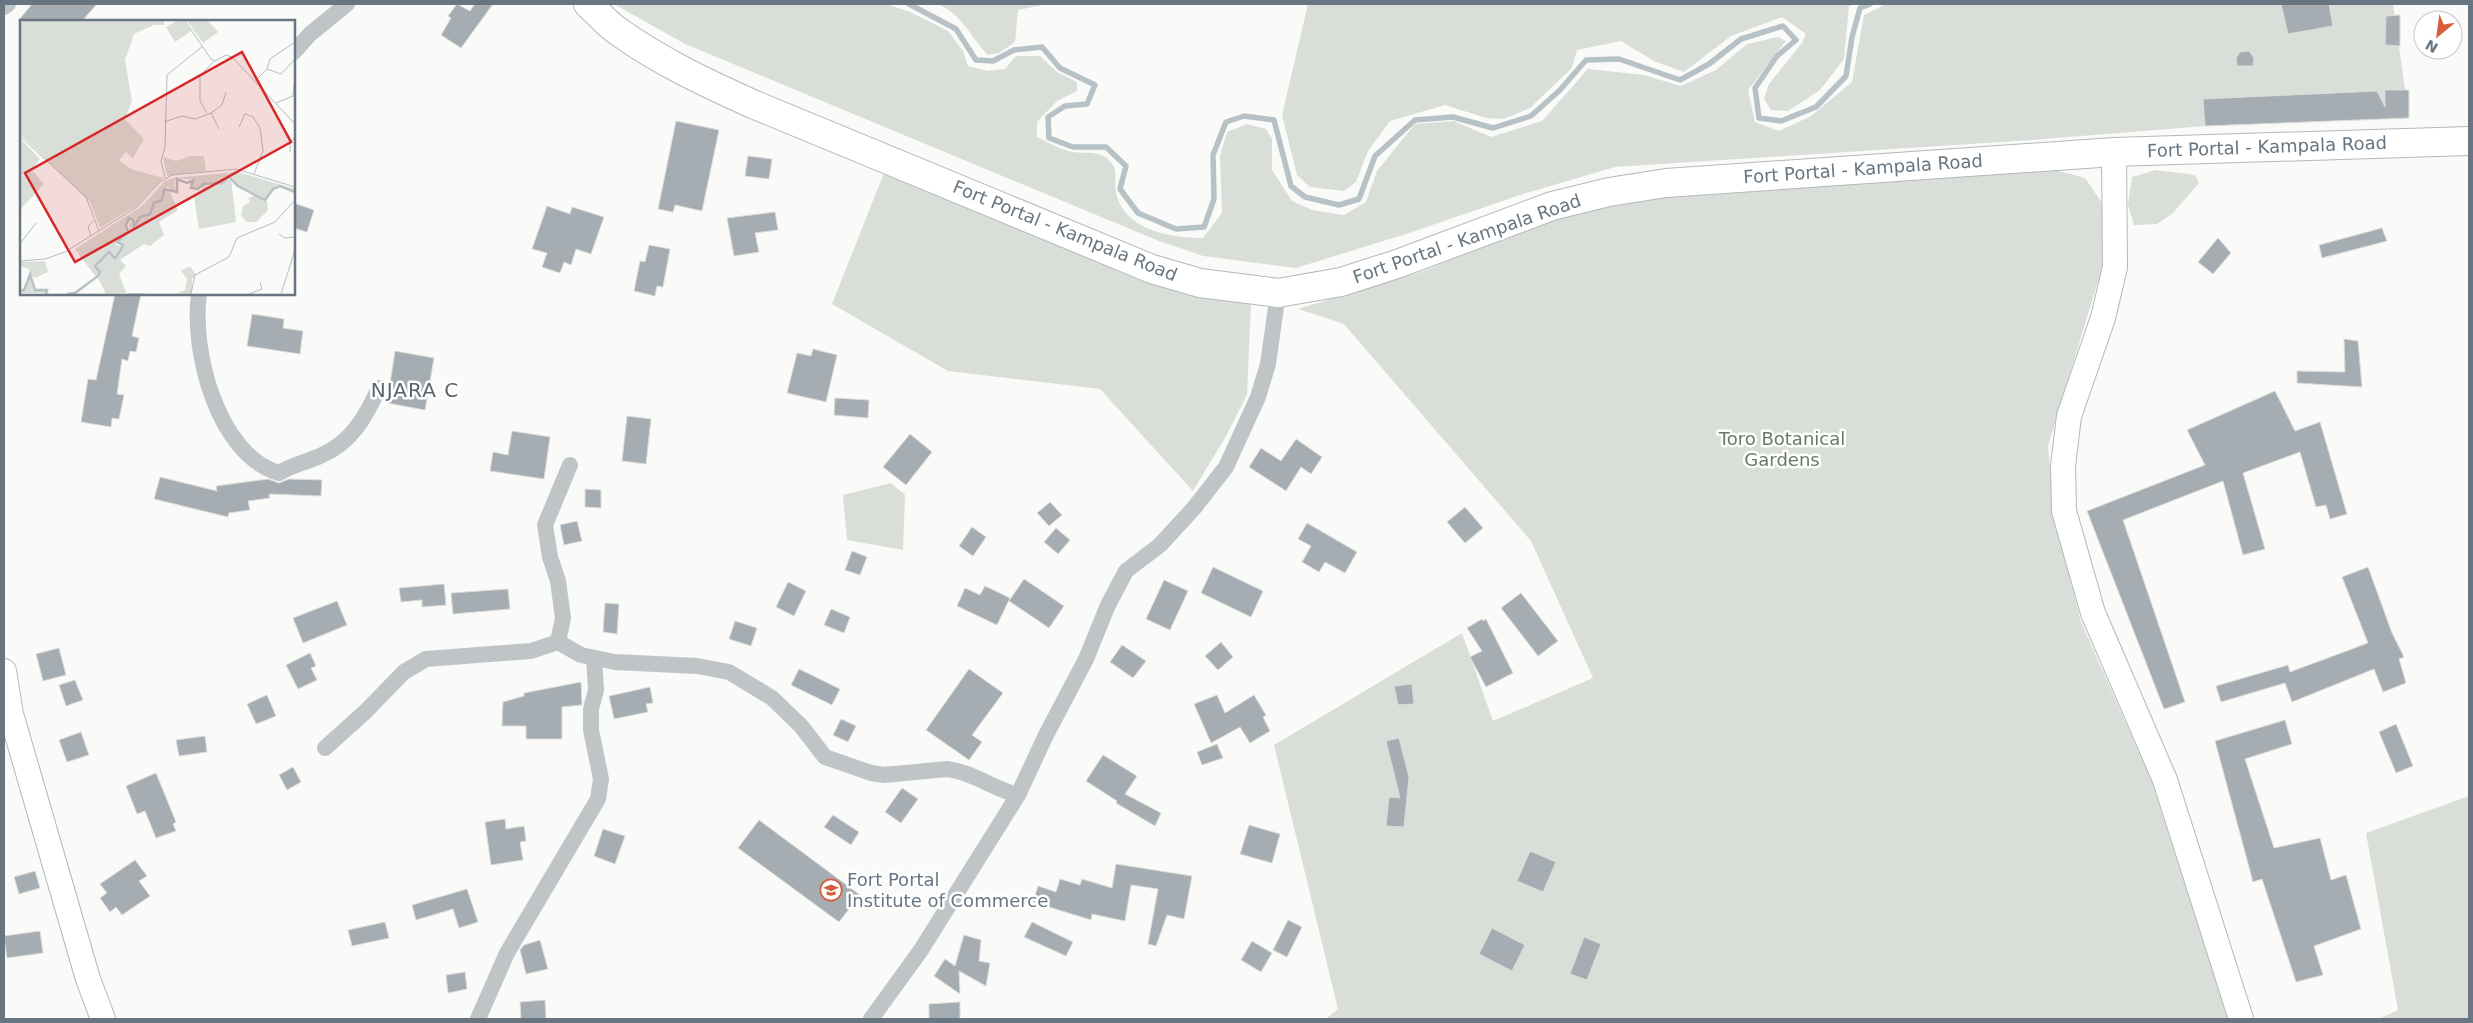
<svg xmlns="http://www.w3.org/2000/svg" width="2473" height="1023" viewBox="0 0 2473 1023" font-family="'DejaVu Sans',sans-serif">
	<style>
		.green { fill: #daded8 }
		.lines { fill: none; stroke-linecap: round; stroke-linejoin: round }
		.stream { stroke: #b7c2c6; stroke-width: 5.5 }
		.building { fill: #a5adb2; stroke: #dcdcda }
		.secondary-casing { stroke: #b2b8bc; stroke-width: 26 }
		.trunk-casing { stroke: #b3b7bb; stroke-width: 30 }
		.minor { stroke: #bfc4c7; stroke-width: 16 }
		.secondary { stroke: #fff; stroke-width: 24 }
		.trunk { stroke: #fff; stroke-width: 28 }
		.labels { text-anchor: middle; stroke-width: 5; stroke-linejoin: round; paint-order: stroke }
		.street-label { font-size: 18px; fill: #677680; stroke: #fff }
		.park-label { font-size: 18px; fill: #697966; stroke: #fff }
		.poi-label { font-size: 18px; fill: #677680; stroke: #fff; text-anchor: start }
		.quarter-label { font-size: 20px; letter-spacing: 1px; fill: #59646c; stroke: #fff }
		.inset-river { fill: none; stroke: #b7c2c6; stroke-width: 2.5 }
		.inset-road { fill: none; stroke: #b6bdc1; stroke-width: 1 }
		.view { fill: #d62828; fill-opacity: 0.15; stroke: #d62828; stroke-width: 2.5 }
		.inset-edge { fill: none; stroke: #677680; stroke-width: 2.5 }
	</style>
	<rect width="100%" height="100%" fill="#fafaf8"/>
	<g class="green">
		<path d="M614 4H886L910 12 948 31 963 51 968 66 988 71 1005 69 1016 56H1040L1057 72 1077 82V91L1057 101 1037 122V137C1048 142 1061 150 1073 152 1085 154 1099 150 1109 160 1120 171 1113 180 1116 192 1123 230 1171 238 1203 238L1222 213 1220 156 1227 132 1247 124 1266 129 1272 139V170L1292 201 1312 210 1344 215 1366 202 1377 171 1415 124 1454 121 1491 137 1542 121 1588 69 1644 75 1681 86 1716 70 1747 44 1778 37 1786 41 1748 90 1755 122 1779 131 1811 116 1852 82 1864 15 1886 4H2393L2409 118 2205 126 2031 140 1615 167 1520 195 1409 233 1296 268 1203 256 1159 241 685 44Z"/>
		<path d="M938 4H1048L1018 10 1015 42 999 53 988 55C970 37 963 15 938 4Z"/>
		<path d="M1308 4H1855L1849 6 1844 59 1820 90 1788 111 1771 110 1764 99 1769 84 1802 43 1806 34 1782 17 1731 36 1684 72 1654 61 1621 41 1577 50 1572 68 1530 108 1504 119 1486 118 1445 105 1390 121 1368 151 1356 182 1344 191 1310 187 1297 175 1282 115Z"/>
		<path d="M888 163 978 206 1222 301 1251 304 1247 395 1226 436 1193 491 1100 389 948 371 832 304Z"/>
		<path d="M2156 170 2195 175 2199 183 2173 213 2157 224 2134 225 2128 204 2132 177Z"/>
		<path d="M2059 171 2085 178 2102 203V268L2048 446 2054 514 2081 622 2152 782 2228 1019H1326L1338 1009 1274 745 1462 633 1493 721 1593 678 1531 541 1344 324 1298 309 1421 272 1556 217 1637 194 1897 173Z"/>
		<path d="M891 483 905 495 903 550 847 540 843 495Z"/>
		<path d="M2469 796V1019H2379L2398 1010 2366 833Z"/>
	</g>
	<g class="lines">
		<path class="stream" d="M909 4 956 29 976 60 993 61 1014 50 1042 47 1060 68 1095 85 1087 104 1065 106 1048 117 1049 138 1073 147H1106L1126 166 1120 189 1138 213 1176 229 1204 227 1214 199 1213 155 1226 122 1244 116 1274 120 1291 186 1305 197 1339 205 1359 199 1375 156 1415 120 1453 117 1493 128 1531 116 1560 90 1586 60 1619 59 1680 80 1709 64 1741 39 1783 26 1796 40 1777 56 1755 88 1759 118 1781 121 1816 107 1846 76 1852 37 1860 8 1870 4"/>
	</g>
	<g class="building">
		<path d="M32 4H97L82 21H18Z"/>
		<path d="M457 4 470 11 475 4H493L461 48 441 35 451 18 448 16Z"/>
		<path d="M2281 4H2329L2333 26 2288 34Z"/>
		<path d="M2400 15V46L2385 45 2386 16Z"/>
		<path d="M2249 51 2254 58 2253 66H2237L2236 58 2240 52Z"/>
		<path d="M2385 90H2409V118L2205 126 2203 99 2377 91 2385 107Z"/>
		<path d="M676 121 719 130 702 211 675 205 673 212 658 209Z"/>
		<path d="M748 156 772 159 769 179 745 176Z"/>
		<path d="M294 203 314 210 307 232 294 228Z"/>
		<path d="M547 206 570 214 572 207 604 217 591 254 576 249 571 265 564 262 560 273 542 267 547 253 532 249Z"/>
		<path d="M775 212 778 230 755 233 759 252 734 256 727 218Z"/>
		<path d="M2382 228 2387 241 2322 258 2319 245Z"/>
		<path d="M2218 238 2231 253 2213 274 2198 262Z"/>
		<path d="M649 245 670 249 663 287 657 286 655 296 634 291 640 261 645 262Z"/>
		<path d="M115 294H141L132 336 139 338 136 352 130 351 128 361 122 359 117 394 124 395 119 419 112 418 111 427 81 422 88 379 96 380Z"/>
		<path d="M252 314 284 319 283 328 303 331 300 354 247 346Z"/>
		<path d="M2344 339 2358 341 2362 387 2297 383V371L2345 372Z"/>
		<path d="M813 349 837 355 826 402 787 393 797 353 811 356Z"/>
		<path d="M395 351 434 358 425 410 387 403Z"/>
		<path d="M2275 391 2295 431 2320 422 2347 514 2330 519 2326 505 2316 507 2300 452 2243 473 2265 549 2243 555 2223 481 2123 520 2185 702 2164 709 2087 511 2205 465 2187 430Z"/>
		<path d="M835 398 869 400 868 418 834 415Z"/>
		<path d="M627 416 651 419 646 464 622 461Z"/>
		<path d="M512 431 550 437 544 479 490 471 493 452 508 455Z"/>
		<path d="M910 434 932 452 906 485 883 467Z"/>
		<path d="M1296 439 1322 457 1311 474 1301 467 1286 491 1249 467 1261 448 1281 461Z"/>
		<path d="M160 477 217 491 216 486 268 479 279 483 289 479 322 480 321 496 269 494 270 498 248 501 250 510 229 513 228 517 154 499Z"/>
		<path d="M585 489 601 490V508L585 507Z"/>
		<path d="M1050 502 1062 515 1049 526 1037 513Z"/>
		<path d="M1465 507 1483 528 1465 543 1447 522Z"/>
		<path d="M577 521 582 541 564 545 560 525Z"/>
		<path d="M1307 523 1357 552 1345 573 1325 562 1319 572 1302 562 1311 546 1298 539Z"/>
		<path d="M972 527 986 537 973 556 959 546Z"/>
		<path d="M1056 528 1070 540 1058 554 1044 542Z"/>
		<path d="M852 551 867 557 860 575 845 570Z"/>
		<path d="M1213 567 1263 591 1251 617 1201 593Z"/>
		<path d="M2368 567 2392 633 2404 657 2399 659 2406 683 2383 692 2374 669 2292 702 2285 683 2221 702 2216 686 2288 665 2290 672 2368 643 2342 577Z"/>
		<path d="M1024 579 1064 606 1049 628 1009 601Z"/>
		<path d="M1164 580 1188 591 1170 630 1146 619Z"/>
		<path d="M788 582 806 591 794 616 776 607Z"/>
		<path d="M444 584 446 605 422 607V600L401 602 399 588Z"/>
		<path d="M985 586 1010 598 997 625 957 606 965 588 980 595Z"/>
		<path d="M508 589 510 609 453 614 451 593Z"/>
		<path d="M1521 593 1558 641 1538 656 1501 608Z"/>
		<path d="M337 601 347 625 303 643 293 618Z"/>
		<path d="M605 603 619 604 617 634 603 632Z"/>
		<path d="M831 609 850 617 844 633 824 625Z"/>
		<path d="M1482 619 1483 621 1486 619 1513 673 1486 687 1470 657 1482 651 1467 628Z"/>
		<path d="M735 621 757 628 751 646 729 639Z"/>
		<path d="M1221 642 1233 657 1218 670 1205 656Z"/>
		<path d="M1122 645 1146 661 1133 678 1110 662Z"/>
		<path d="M59 648 66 675 43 681 36 654Z"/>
		<path d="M310 653 316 666 311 668 317 680 298 689 286 665Z"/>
		<path d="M799 669 840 689 832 705 791 685Z"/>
		<path d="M969 669 1003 693 972 735 982 742 969 760 926 730Z"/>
		<path d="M75 680 83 700 66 706 59 685Z"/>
		<path d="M581 682 582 705 562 707V739H526V726H502L503 702 524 696V693Z"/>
		<path d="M1412 684 1414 704 1398 705 1394 686Z"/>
		<path d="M650 687 653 703 646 704 648 712 614 719 609 696Z"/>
		<path d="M267 695 276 716 256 724 247 704Z"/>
		<path d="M1217 695 1225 713 1254 695 1266 715 1263 717 1270 731 1250 743 1240 727 1211 743 1194 704Z"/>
		<path d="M841 719 856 726 848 742 833 735Z"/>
		<path d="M2285 720 2292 744 2245 759 2274 848 2320 838 2331 880 2346 875 2361 929 2314 946 2323 975 2296 982 2262 879 2253 882 2215 741Z"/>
		<path d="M2396 724 2413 766 2396 773 2379 732Z"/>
		<path d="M81 732 89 755 67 762 59 740Z"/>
		<path d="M205 736 207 752 179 756 176 740Z"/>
		<path d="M1399 738 1409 777 1404 827 1386 826 1389 797 1400 798 1386 741Z"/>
		<path d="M1217 744 1223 758 1202 765 1197 752Z"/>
		<path d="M1103 755 1137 776 1125 794 1161 813 1155 826 1116 803 1117 801 1086 781Z"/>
		<path d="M293 767 301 782 287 790 279 775Z"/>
		<path d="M156 773 176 822 173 824 176 831 156 838 145 811 137 814 126 786Z"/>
		<path d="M902 788 918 799 901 823 885 812Z"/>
		<path d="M833 815 859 832 851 845 824 827Z"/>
		<path d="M505 819 506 829 524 826 526 841 520 842 523 860 491 865 485 822Z"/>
		<path d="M759 820 860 895 839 922 738 848Z"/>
		<path d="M1249 825 1280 834 1272 863 1240 854Z"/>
		<path d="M603 829 625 836 615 864 594 856Z"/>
		<path d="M1530 851 1556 862 1543 892 1517 881Z"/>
		<path d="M135 860 147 876 139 881 150 896 122 915 116 907 110 912 100 898 107 893 100 884Z"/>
		<path d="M1116 864 1192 876 1184 919 1167 915 1156 946 1148 944 1158 889 1131 885 1125 921 1092 914 1091 920 1033 902 1038 886 1056 892 1060 879 1080 885 1082 879 1112 888Z"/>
		<path d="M35 871 40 888 19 894 14 877Z"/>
		<path d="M467 889 478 922 459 928 453 909 416 920 412 905Z"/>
		<path d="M1288 920 1302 927 1287 957 1273 950Z"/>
		<path d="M385 922 389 938 352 946 348 930Z"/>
		<path d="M1032 922 1073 942 1066 956 1024 937Z"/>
		<path d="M1492 928 1525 945 1512 971 1479 954Z"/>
		<path d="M40 931 43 953 7 958 4 936Z"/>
		<path d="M964 935 981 940 979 961 990 963 986 986 959 971 960 994 934 976 945 959 955 966Z"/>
		<path d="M1584 937 1601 944 1587 980 1570 974Z"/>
		<path d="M540 940 548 969 526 974 520 950 524 945Z"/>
		<path d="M1252 941 1272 953 1261 972 1241 960Z"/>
		<path d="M465 972 467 989 448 993 446 975Z"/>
		<path d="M545 1000 546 1019H521L520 1002Z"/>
		<path d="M960 1002V1019H929V1004Z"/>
	</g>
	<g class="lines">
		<g class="secondary-casing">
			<g id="secondary">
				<path d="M2114 152 2115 267 2103 318 2069 416 2063 466 2064 511 2093 613 2165 780 2241 1019"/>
				<path d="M4 671 11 714 88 979 103 1019"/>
			</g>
		</g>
		<g class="trunk-casing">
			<path id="trunk" d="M588 4C598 13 608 25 619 32 661 62 708 84 755 105L1152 269 1200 283 1278 293 1341 282 1397 264 1552 206 1609 192 1666 183 2114 152 2469 141"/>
		</g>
		<g class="minor">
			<path d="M4 7 8 4"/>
			<path d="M294 52 310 34 347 4"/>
			<path d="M199 294C191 349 217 455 279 473 293 464 308 462 322 455 352 442 366 416 379 388"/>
			<path d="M558 642 563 618 558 581 550 557 545 525 570 465"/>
			<path d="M325 748 365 712 404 672 426 659 531 651 558 642 581 655 615 662 697 666 729 672 772 698 801 726 825 757 871 773 884 775 947 769C972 772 994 789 1018 795"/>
			<path d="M478 1019 507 953 598 799 601 779 591 730V709L596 690 594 658"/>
			<path d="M871 1019 921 950 1018 795 1046 735 1086 659 1108 605 1126 571 1160 545 1194 508 1226 467 1258 397 1268 364 1278 293"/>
		</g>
		<use href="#secondary" class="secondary"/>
		<use href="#trunk" class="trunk"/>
	</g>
	<defs>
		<g id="school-ring" transform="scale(1.125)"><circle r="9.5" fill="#fff" stroke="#d55e3d" stroke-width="1.5"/><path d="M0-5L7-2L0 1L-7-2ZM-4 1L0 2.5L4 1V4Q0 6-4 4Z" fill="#d55e3d"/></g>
	</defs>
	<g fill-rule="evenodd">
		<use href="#school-ring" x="831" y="890"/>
	</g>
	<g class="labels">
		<g class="street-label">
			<text transform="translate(2267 147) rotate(-2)" y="6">Fort Portal - Kampala Road</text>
			<text transform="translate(1863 169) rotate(-4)" y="6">Fort Portal - Kampala Road</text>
			<text transform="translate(1065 231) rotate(22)" y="6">Fort Portal - Kampala Road</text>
			<text transform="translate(1467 239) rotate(-19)" y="6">Fort Portal - Kampala Road</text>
		</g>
		<g class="park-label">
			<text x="1782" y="445">Toro Botanical<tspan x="1782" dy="21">Gardens</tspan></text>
		</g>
		<g class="poi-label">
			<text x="847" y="886">Fort Portal<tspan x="847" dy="21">Institute of Commerce</tspan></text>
		</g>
		<g class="quarter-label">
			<text x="415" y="397">NJARA C</text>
		</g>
	</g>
	<g transform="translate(20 20)">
		<rect width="275" height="275" fill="#fafaf8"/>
		<path d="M0 1H143L145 5H134L114 14 105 40 112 81 105 99 124 119 113 138 106 132 99 140 111 149 143 158 118 185 80 208 70 182 0 114ZM157 1H164L171 11 155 22 146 7ZM167 1H188L198 12 183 23ZM0 118 20 139 12 150 24 164 0 190ZM170 136H184L186 151 147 156 143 137 156 141ZM218 152 275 169V171L258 165 246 179 218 165 211 157 202 162 183 163 178 168 173 167 174 160 157 158 154 163 156 172 148 167 143 168 141 180 134 182 129 193 120 196 114 205V199L109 197 105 205 107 211 96 222V225L102 226 101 230 94 236 88 232 75 245 79 252 76 257 55 229 122 186 145 161 153 158ZM211 159 216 202 179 209 174 177 182 171V165L191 167ZM149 170 158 190 139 202 144 215 130 226 124 224 100 240 106 246 99 254 106 273 86 274 78 258 81 252 76 246 89 234 95 238 102 231 103 224 98 223 109 211V199L115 207 120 197 131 194 134 185 144 179V171ZM236 175 247 181 248 190 236 202H226L221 195 223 186 230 182 228 178ZM25 241 28 252 15 258 9 255V249L0 246V242ZM170 246 176 255 172 259V274H156L165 270 167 259 161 251ZM9 256 14 271 25 270 26 273H0L5 270Z" fill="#daded8"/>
		<path class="inset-river" d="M0 271 4 270 10 255 15 270H27L26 274M47 274 55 273 78 256 80 252 75 246 89 232 95 238 101 230 103 225 97 222 108 212 106 205 109 198 113 200 114 206 120 197 130 194 134 183 142 180 144 169 157 172V159L167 163 173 161 171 168 178 169 183 164 202 163 209 157 218 166 245 180 253 169 260 166 275 172"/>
		<path class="inset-road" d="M165 1 191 39 195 41 206 35 212 37 275 104M247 49 261 54 275 39M236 60 247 49 250 39 275 22M256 83 273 76 275 56M187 93 180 81V56L194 41M191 93 199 109M144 102 162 96 175 99 191 93 202 85 206 72M219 107 225 94 233 97 240 108 243 131 234 154M0 116 66 177 79 211M270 132V123L275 117M145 158 141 141 145 127 147 55 183 26M259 214 265 218 275 217M71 216 68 207 73 201M0 224 16 203M0 241 25 239 45 232 117 187 140 162 152 155 216 149 275 167M107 274H125M171 274 175 255 209 237 217 218 255 202 275 180M229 274 242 269 240 262M261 274 274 233 275 216"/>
		<path class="view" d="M222 32 271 122 55 242 5 153Z"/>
		<rect width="275" height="275" class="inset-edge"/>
	</g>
	<rect width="2473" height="1023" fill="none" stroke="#677680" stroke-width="10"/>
	<g transform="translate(2438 35) rotate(209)"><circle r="24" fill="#ffffff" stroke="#c2c8cc"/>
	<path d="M0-4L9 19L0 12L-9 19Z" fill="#d55e3d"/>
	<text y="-8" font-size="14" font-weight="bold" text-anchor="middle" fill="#677680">N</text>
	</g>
</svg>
